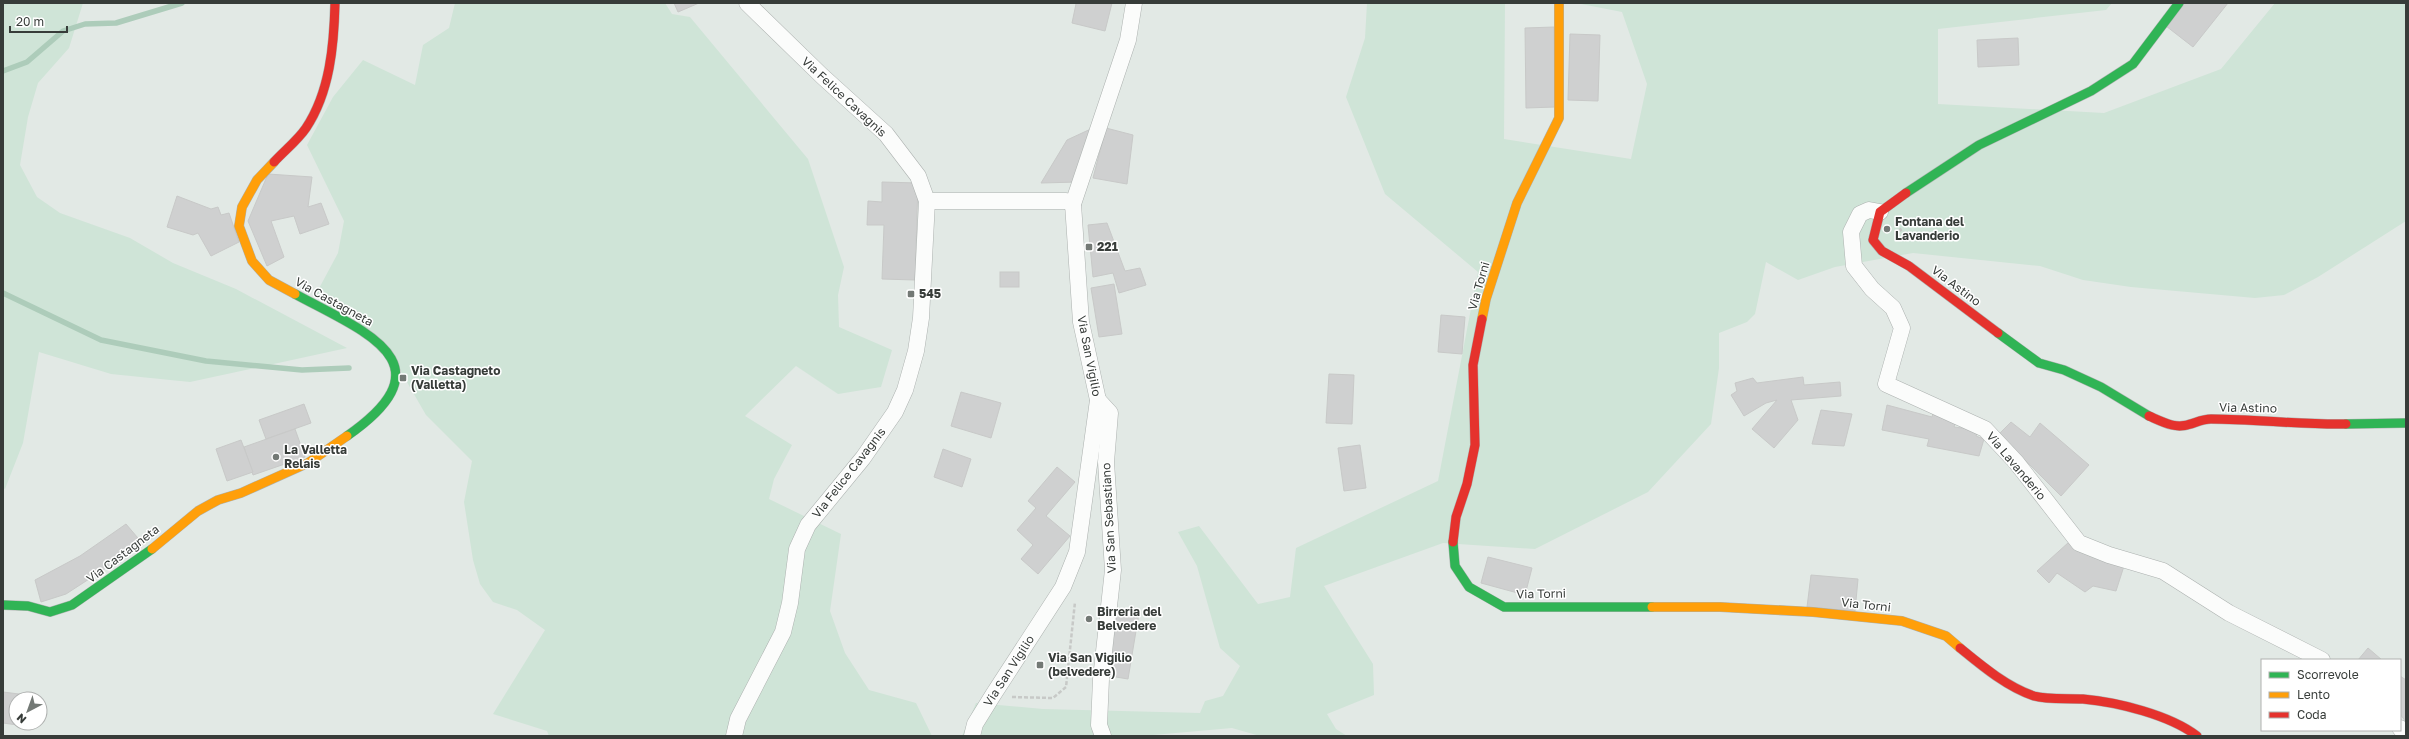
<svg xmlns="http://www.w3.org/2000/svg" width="2409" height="739" viewBox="0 0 2409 739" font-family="'Golos Text',sans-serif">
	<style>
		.green { fill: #cfe4d7 }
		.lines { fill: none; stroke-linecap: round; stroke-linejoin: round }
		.stream { stroke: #adccba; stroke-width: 5.5 }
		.building { fill: #cfd0d0; stroke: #c8c9c8 }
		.street-casing { stroke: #acb1af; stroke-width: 17 }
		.fast-casing { stroke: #acb1af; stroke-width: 10 }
		.slow-casing { stroke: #acb1af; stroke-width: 10 }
		.jam-casing { stroke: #acb1af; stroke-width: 10 }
		.path { stroke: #c7c9c7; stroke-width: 2.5; stroke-dasharray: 4 2; stroke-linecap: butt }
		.street { stroke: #fbfcfb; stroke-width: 16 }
		.fast { stroke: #30b455; stroke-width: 9 }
		.slow { stroke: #ff9f0a; stroke-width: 9 }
		.jam { stroke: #e5322d; stroke-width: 9 }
		.poi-dot { fill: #737975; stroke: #fff; stroke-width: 1.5 }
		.labels { text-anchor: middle; stroke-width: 3; stroke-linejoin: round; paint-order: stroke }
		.street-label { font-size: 12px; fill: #373c39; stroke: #fff }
		.poi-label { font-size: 12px; font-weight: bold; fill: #373c39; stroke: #fff; text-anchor: start }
	</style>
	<rect width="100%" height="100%" fill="#e2e9e5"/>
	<g class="green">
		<path d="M3 3H83L69 48 38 83 28 117 20 165 37 197 60 213 130 238 173 263 236 289 347 348 190 382 111 374 39 352 23 443 5 489 3 488Z"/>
		<path d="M455 3H665L672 14 690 17 808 159 844 267 838 295 839 327 892 350 881 387 838 394 796 366 745 416 792 445 774 479 769 499 841 534 830 611 845 653 869 690 916 703 932 736H549L547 731 493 714 545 630 517 610 493 602 480 584 473 560 464 502 472 461 426 415 400 370 316 294 338 253 344 221 307 145 333 97 363 60 415 85 423 45 449 28Z"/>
		<path d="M1367 3H1505L1504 139 1631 159 1647 84 1622 12 1576 3H2112L2106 10 1938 29V104L2104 113 2221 69 2275 3H2406V221L2318 277 2284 295 2255 298 2131 287 2083 280 2040 266 1913 253 1835 267 1798 280 1766 262 1755 314 1747 322 1719 333V368L1711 424 1648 492 1535 549 1443 543 1324 586 1373 664 1374 695 1327 714 1336 729 1347 736H1260L1232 728 1142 736H962L976 703 1043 709 1200 713 1205 701 1223 696 1240 666 1220 648 1197 566 1178 532 1199 526 1258 604 1290 597 1296 548 1438 481 1478 272 1385 194 1346 97 1365 38Z"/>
	</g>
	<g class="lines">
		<g class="stream">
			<path d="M3 71 27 62 63 31 85 24 116 23 182 3"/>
			<path d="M3 293 101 340 206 361 302 370 349 368"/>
		</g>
	</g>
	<g class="building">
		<path d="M674 3H699L678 12Z"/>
		<path d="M1074 3H1112L1105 31 1072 23 1076 4Z"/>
		<path d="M2184 3H2228L2193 47 2166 26Z"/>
		<path d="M1554 27 1555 107 1526 108 1525 28Z"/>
		<path d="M1570 34 1600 35 1598 101 1568 100Z"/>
		<path d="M2018 38 2019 65 1978 67 1977 40Z"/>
		<path d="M1095 127 1078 182 1041 183 1067 140Z"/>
		<path d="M1106 128 1133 135 1127 184 1093 178Z"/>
		<path d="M268 174 312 177 308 207 321 203 329 224 300 234 294 216 271 221 284 257 267 266 248 221Z"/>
		<path d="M882 182 918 183 915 280 882 279 884 225H867L868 201 882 202Z"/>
		<path d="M177 196 211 209 218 207 221 215 229 213 239 242 211 256 198 233 193 235 167 227Z"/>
		<path d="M1107 223 1125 271 1140 268 1146 285 1119 293 1113 273 1093 277 1088 225Z"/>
		<rect x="1000" y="272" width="19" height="15"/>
		<path d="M1114 284 1122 334 1099 337 1091 288Z"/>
		<path d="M1441 315 1465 317 1462 354 1438 352Z"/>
		<path d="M1329 374 1354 375 1352 424 1326 423Z"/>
		<path d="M1803 377 1804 385 1840 382 1841 396 1791 400 1798 420 1774 448 1752 429 1777 400 1766 403 1744 416 1731 395 1737 391 1735 383 1753 378 1757 383Z"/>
		<path d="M961 392 1001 403 991 438 951 426Z"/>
		<path d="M304 404 311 423 266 439 259 420Z"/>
		<path d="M1887 405 1932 417 1934 410 1956 422 1954 427 1978 430 1976 436 1984 439 1979 456 1927 446 1929 439 1882 430Z"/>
		<path d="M1821 410 1852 414 1844 446 1812 444Z"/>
		<path d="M2011 422 2030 437 2040 423 2089 465 2061 496 1999 434Z"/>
		<path d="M295 429 305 457 253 475 244 447Z"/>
		<path d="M241 440 253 472 227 481 216 449Z"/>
		<path d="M1360 445 1366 488 1344 491 1338 448Z"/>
		<path d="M943 449 971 459 962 487 934 477Z"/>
		<path d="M1057 467 1075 482 1046 516 1070 536 1038 574 1021 559 1033 545 1017 530 1036 508 1028 501Z"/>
		<path d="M126 524 143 544 66 594 41 602 35 580 80 556Z"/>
		<path d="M2069 542 2124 566 2116 591 2093 586 2085 592 2057 573 2049 583 2037 571Z"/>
		<path d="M1488 557 1532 568 1525 595 1481 583Z"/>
		<path d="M1811 575 1858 579 1855 611 1807 607Z"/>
		<path d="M1115 609 1139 613 1128 679 1104 675Z"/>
		<path d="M2368 648 2382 660H2358Z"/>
		<path d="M2400 676 2406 680V722L2400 714Z"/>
		<path d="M3 692 35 696V699H16V723H32V727L3 723Z"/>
	</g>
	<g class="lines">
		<g class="street-casing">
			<g id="street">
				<path d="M927 201H1066L1073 204"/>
				<path d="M1880 212 1869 210 1860 214 1851 232 1854 266 1872 289 1893 308 1902 328 1886 384 1985 429 2016 462 2079 543 2109 555 2163 571 2229 613 2322 660"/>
				<path d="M1098 400 1110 413 1106 462 1113 570 1101 679 1099 725 1103 736"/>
				<path d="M2400 728 2406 735"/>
				<path d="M734 736 738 719 783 632 790 603 797 549 808 525 863 458 895 412 905 390 916 351 921 318 927 201 918 176 886 134 822 76 747 3"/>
				<path d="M972 736 975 724 993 695 1063 587 1077 552 1098 400 1081 322 1073 204 1128 40 1134 3"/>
			</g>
		</g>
		<g class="fast-casing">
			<g id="fast">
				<path d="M1906 193 1979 145 2091 91 2133 64 2179 3"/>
				<path d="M295 294C365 332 452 363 347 436"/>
				<path d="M1998 333 2039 363 2064 370 2101 387 2149 416"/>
				<path d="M2346 424 2406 423"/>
				<path d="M1453 542 1455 566 1469 587 1504 607H1652"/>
				<path d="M3 605 28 606 50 612 72 605 152 549"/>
			</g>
		</g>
		<g class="slow-casing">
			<g id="slow">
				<path d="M274 162 257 180 242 207 239 226 252 261 269 280 295 294"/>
				<path d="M1482 319 1486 299 1517 203 1559 118V3"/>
				<path d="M152 549 198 511 218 500 241 493 308 463 347 436"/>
				<path d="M1652 607H1720L1813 612 1902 621 1946 636 1960 648"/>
			</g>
		</g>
		<g class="jam-casing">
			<g id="jam">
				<path d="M274 162C284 151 298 140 306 128 330 92 334 45 335 3"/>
				<path d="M1906 193 1880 212 1873 240 1882 251 1909 266 1998 333"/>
				<path d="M2149 416C2156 419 2164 423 2172 425 2188 429 2197 419 2211 419 2256 419 2301 425 2346 424"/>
				<path d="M1453 542 1456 517 1467 484 1475 445 1473 365 1482 319"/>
				<path d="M1960 648C1982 666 2007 687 2034 696 2048 700 2068 698 2083 699 2117 702 2170 715 2197 736"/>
			</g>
		</g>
		<g class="path">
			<path d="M1895 235 1901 230 1898 226"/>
			<path d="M1012 697 1053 698 1066 687 1075 602"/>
		</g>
		<use href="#street" class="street"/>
		<use href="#fast" class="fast"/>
		<use href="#slow" class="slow"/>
		<use href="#jam" class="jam"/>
	</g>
	<g class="poi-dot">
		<circle cx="1887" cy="229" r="4"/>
		<rect x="1085" y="243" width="8" height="8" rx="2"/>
		<rect x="907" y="290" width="8" height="8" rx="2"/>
		<rect x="399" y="374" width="8" height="8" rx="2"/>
		<circle cx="276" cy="457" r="4"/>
		<circle cx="1089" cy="619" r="4"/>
		<rect x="1036" y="661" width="8" height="8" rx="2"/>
	</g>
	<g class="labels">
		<g class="street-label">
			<text transform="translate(844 97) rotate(43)" y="4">Via Felice Cavagnis</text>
			<text transform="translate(1479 286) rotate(-74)" y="4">Via Torni</text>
			<text transform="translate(1956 286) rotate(37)" y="4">Via Astino</text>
			<text transform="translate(334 302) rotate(29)" y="4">Via Castagneta</text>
			<text transform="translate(1089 356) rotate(79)" y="4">Via San Vigilio</text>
			<text transform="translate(2248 408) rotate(1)" y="4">Via Astino</text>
			<text transform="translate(2016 466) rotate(50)" y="4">Via Lavanderio</text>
			<text transform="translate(849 473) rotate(-52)" y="4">Via Felice Cavagnis</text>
			<text transform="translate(1109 518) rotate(-93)" y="4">Via San Sebastiano</text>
			<text transform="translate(123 554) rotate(-37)" y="4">Via Castagneta</text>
			<text transform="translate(1541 594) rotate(-1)" y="4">Via Torni</text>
			<text transform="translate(1866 605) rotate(6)" y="4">Via Torni</text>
			<text transform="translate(1009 671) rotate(-57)" y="4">Via San Vigilio</text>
		</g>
		<g class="poi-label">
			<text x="1895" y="226">Fontana del<tspan x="1895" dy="14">Lavanderio</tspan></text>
			<text x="1097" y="251">221</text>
			<text x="919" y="298">545</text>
			<text x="411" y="375">Via Castagneto<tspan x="411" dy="14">(Valletta)</tspan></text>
			<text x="284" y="454">La Valletta<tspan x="284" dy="14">Relais</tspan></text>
			<text x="1097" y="616">Birreria del<tspan x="1097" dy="14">Belvedere</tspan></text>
			<text x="1048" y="662">Via San Vigilio<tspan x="1048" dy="14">(belvedere)</tspan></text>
		</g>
	</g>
	<rect width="2409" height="739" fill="none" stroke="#373c39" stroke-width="8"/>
	<rect x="2261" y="659" width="140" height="72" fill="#ffffff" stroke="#afb1b0"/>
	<rect x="2269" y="672" width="20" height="6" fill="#30b455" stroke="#afb1b0"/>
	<text x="2297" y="679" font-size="12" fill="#373c39">Scorrevole</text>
	<rect x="2269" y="692" width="20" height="6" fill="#ff9f0a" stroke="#afb1b0"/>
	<text x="2297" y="699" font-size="12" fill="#373c39">Lento</text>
	<rect x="2269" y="712" width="20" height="6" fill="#e5322d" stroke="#afb1b0"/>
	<text x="2297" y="719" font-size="12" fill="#373c39">Coda</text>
	<g transform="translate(28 711) rotate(221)"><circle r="19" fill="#ffffff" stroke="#afb1b0"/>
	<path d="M0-3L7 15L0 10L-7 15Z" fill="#737975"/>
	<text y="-6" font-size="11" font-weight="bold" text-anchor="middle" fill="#373c39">N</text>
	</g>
	<path d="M10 26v6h57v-6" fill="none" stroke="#373c39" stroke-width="2"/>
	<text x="16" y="26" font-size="12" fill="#373c39" stroke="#ffffff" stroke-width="3" paint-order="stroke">20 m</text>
</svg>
